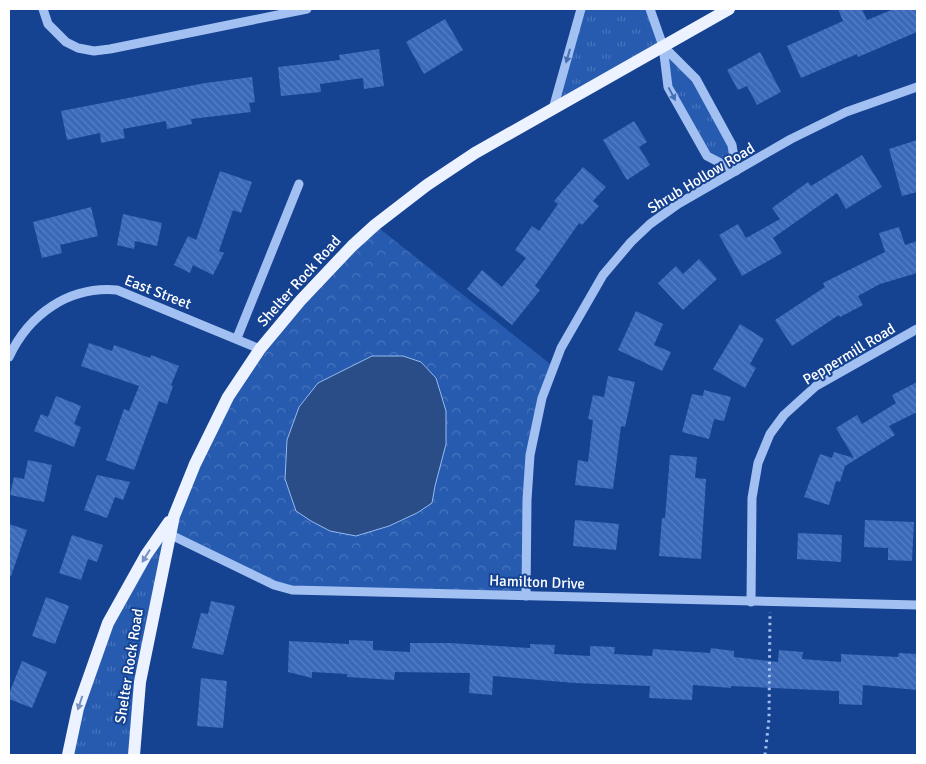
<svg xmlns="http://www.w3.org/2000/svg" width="926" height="764" viewBox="0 0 926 764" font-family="Signika,sans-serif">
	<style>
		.grass { fill: url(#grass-tufts) }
		.forest { fill: url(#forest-crowns) }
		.water { fill: #2a4c87; stroke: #95baf3 }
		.building { fill: url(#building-back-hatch) }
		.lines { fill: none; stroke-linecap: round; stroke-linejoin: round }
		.path { stroke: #a2c0f1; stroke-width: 3; stroke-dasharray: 2.5 4; stroke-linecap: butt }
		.minor { stroke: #a2c0f1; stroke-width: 9 }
		.major { stroke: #ecf2ff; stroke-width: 12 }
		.oneway { fill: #466eb3 }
		.oneway2 { fill: #7691c2 }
		.labels { text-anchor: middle; stroke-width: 4; stroke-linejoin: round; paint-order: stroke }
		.street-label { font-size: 15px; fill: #fff; stroke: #154291 }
	</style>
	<defs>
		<pattern id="grass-tufts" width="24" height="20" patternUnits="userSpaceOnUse" patternTransform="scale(1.25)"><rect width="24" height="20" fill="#275bb0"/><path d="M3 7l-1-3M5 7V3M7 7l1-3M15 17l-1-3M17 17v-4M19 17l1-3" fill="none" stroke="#4774bc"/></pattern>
		<pattern id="forest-crowns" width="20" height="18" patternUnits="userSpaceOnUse" patternTransform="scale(1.25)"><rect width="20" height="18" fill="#275bb0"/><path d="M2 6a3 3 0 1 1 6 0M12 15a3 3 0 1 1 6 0" fill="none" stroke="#4774bc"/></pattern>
		<pattern id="building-back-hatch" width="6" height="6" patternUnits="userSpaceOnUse" patternTransform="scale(1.25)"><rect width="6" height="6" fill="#3969b8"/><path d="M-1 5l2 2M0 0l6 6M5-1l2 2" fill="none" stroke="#5780c3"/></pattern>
	</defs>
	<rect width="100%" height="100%" fill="#154291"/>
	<g class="grass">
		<path d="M581 9H650L663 46 696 79 732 145 736 171 707 156 668 87 662 46 553 109Z"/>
		<path d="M174 516 142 683 136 755H68L108 623Z"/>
	</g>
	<path class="forest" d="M375 225 554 367 530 455 526 596 284 590 169 534 195 464 260 349Z"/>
	<path class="water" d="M372 356H403L421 362 436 378 446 411V444L435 486 432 503 417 513 389 526 356 536 330 531 311 521 296 511 285 479 287 440 299 407 318 383Z"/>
	<g class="building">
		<path d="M838 9H862L867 20 894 9H917V32L858 57 857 54 801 78 787 46 843 21Z"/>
		<path d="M445 19 463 50 424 74 406 42Z"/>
		<path d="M379 49 384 86 364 89 363 78 320 84 321 92 281 96 278 67 340 60 339 55Z"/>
		<path d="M760 52 781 92 757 105 747 86 738 90 727 70Z"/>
		<path d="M252 77 255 102 249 103 251 112 191 119 192 124 167 129 166 121 123 129 125 138 101 143 100 133 67 140 61 111 205 83Z"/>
		<path d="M634 121 647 142 639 147 650 165 627 180 603 140Z"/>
		<path d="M917 140V192L902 196 889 149Z"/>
		<path d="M862 155 882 187 846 209 837 193 773 238 782 253 742 276 719 235 738 224 746 238 780 219 772 208 808 182 811 186Z"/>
		<path d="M583 167 606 187 593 201 599 206 582 225 579 223 535 286 540 290 512 325 467 289 482 270 502 287 526 258 515 250 532 226 539 231 558 204 554 201Z"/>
		<path d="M220 171 252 182 241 213 233 210 219 251 224 253 213 275 193 265 190 273 174 265 188 236 196 240Z"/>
		<path d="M91 207 98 236 60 245 62 253 42 258 33 222Z"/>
		<path d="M123 214 162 223 157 246 135 241 134 249 117 245Z"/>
		<path d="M899 227 905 245 917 241V273L880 284 858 296 863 305 840 317 839 315 792 346 775 320 825 287 823 283 885 252 879 233Z"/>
		<path d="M699 259 717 279 683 310 658 283 676 266 683 274Z"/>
		<path d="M636 311 663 324 654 345 671 352 662 371 618 350Z"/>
		<path d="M740 324 764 339 750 364 756 368 745 388 713 369Z"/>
		<path d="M89 343 112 351 114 345 150 358 151 355 179 366 171 385 173 386 167 404 159 401 134 470 106 460 124 409 129 411 139 386 81 366Z"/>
		<path d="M608 376 635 382 625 427 621 426 613 489 575 485 578 460 588 462 593 420 588 419 593 395 604 397Z"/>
		<path d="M917 382V412L889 426 895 435 845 466 840 482 836 481 829 505 804 497 820 454 832 458 834 452 854 458 836 428 857 415 862 424 896 403 892 395Z"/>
		<path d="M704 390 731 397 724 421 714 419 709 439 682 432 692 394 703 396Z"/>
		<path d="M56 396 81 406 74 424 81 427 74 447 34 431 41 414 48 417Z"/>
		<path d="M670 455 697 457 695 478 706 479 701 559 659 556 662 518H665Z"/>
		<path d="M28 460 52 465 44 502 10 495 14 477 24 479Z"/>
		<path d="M97 475 130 482 123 500 115 497 107 518 84 510Z"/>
		<path d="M575 520 619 524 616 550 573 546Z"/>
		<path d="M865 520 914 522 912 561 888 560V548L864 547Z"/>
		<path d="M9 524 27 530 11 576H9Z"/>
		<path d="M798 533 842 535 841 562 797 559Z"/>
		<path d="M72 535 103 545 97 562 88 559 81 580 59 573Z"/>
		<path d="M46 597 69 606 55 644 32 636Z"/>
		<path d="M211 601 235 606 223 655 192 648 201 613 208 614Z"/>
		<path d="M349 640 373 641V650L410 652V643H450L530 648V644L555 645 554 654 590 656V646L615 647 614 654 652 656 653 649 710 653 711 648 734 651V657L778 662 779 650 803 652 802 659 841 662V654L898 657 899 653 917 654V690L863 685 862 705 839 704V691L731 686V688L693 685 692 700 649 698 650 686 575 683 493 676 492 695 469 693 470 673 395 672 394 680 347 677V674L312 672V678L288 672 289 641 349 644Z"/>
		<path d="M22 661 47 672 32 708 9 699V694Z"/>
		<path d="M201 678 227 681 223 728 197 726Z"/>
	</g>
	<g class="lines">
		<path class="path" d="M765 755 769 719 770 612"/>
		<g class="minor">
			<path d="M43 9 48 24 66 42 78 48 94 51 110 49 307 9"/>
			<path d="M650 9 663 46 668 87 707 156 736 171 732 145 696 79 663 46"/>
			<path d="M553 109 581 9"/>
			<path d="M237 338 299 184"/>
			<path d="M9 357C29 314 69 286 117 290L260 349"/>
			<path d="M169 534 274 585 292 590 917 605"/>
			<path d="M526 596 527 500 530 455 542 398 561 348 603 275 631 242 650 224 678 204 791 139 846 112 917 87"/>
			<path d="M751 602 752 498 758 463 770 434 784 415 816 386 917 329"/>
		</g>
		<g class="major">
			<path d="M68 755 78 708 108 623 146 555 169 522"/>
			<path d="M134 755 140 682 174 516 195 464 228 397 260 349 300 301 352 246 375 225 427 185 475 153 729 9"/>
		</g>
	</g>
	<defs><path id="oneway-solid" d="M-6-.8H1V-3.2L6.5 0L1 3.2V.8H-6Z" transform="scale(1.25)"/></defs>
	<g class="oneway">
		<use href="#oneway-solid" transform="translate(568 56) rotate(106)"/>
		<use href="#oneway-solid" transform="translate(672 94) rotate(62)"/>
	</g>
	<g class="oneway2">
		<use href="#oneway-solid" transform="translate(146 556) rotate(122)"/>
		<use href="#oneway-solid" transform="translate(80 703) rotate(108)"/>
	</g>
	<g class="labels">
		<g class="street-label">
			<text transform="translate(701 178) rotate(-31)" y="5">Shrub Hollow Road</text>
			<text transform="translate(299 281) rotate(-48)" y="5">Shelter Rock Road</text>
			<text transform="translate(158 292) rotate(21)" y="5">East Street</text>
			<text transform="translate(849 354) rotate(-31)" y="5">Peppermill Road</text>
			<text transform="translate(537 582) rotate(2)" y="5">Hamilton Drive</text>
			<text transform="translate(129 666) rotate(-81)" y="5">Shelter Rock Road</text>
		</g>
	</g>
	<rect width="926" height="764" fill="none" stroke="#ffffff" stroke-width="20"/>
</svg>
